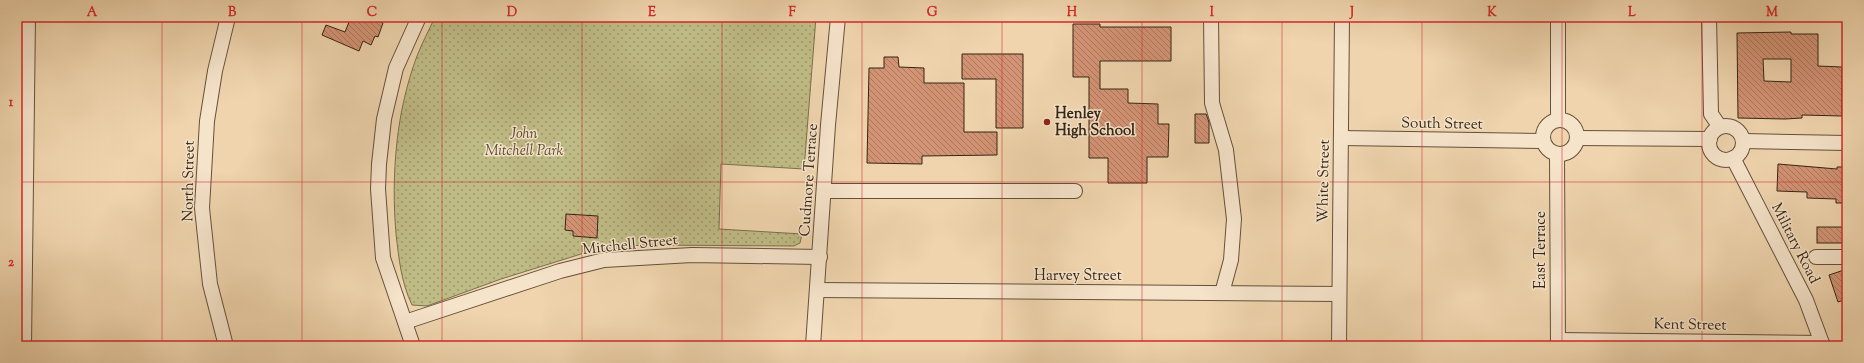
<svg xmlns="http://www.w3.org/2000/svg" width="1864" height="363" viewBox="0 0 1864 363" font-family="'Sorts Mill Goudy',serif">
	<style>
		.park { fill: url(#park-dots); stroke: #7a704c }
		.building { fill: url(#building-back-hatch); stroke: #352514; fill-rule: evenodd }
		.lines { fill: none; stroke-linecap: round; stroke-linejoin: round }
		.minor-casing { stroke: #64513a; stroke-width: 16 }
		.minor { stroke: #f5e3ca; stroke-width: 14 }
		.grid { fill: none; stroke: #d62828; stroke-width: 1; stroke-opacity: 0.55 }
		.poi-dot { fill: #8f2418; stroke: #f5e3ca; stroke-width: 1.5 }
		.labels { text-anchor: middle; stroke-width: 3; stroke-linejoin: round; paint-order: stroke }
		.poi-label { font-size: 15px; font-weight: bold; fill: #352514; stroke: #f5e3ca; text-anchor: start }
		.street-label { font-size: 15px; fill: #352514; stroke: #f5e3ca }
		.park-label { font-size: 15px; font-style: italic; fill: #584a30; stroke: #f5e3ca }
		.neatline { fill: none; stroke: #d62828; stroke-width: 1.5 }
		.grid-label { font-size: 13px; text-anchor: middle; font-weight: bold; fill: #d62828 }
	</style>
	<defs>
		<pattern id="park-dots" width="8" height="8" patternUnits="userSpaceOnUse"><rect width="8" height="8" fill="#bfbb85"/><path d="M2 2h.1M6 6h.1" fill="none" stroke="#9c986c" stroke-width="1.8" stroke-linecap="round"/></pattern>
		<pattern id="building-back-hatch" width="6" height="6" patternUnits="userSpaceOnUse"><rect width="6" height="6" fill="#d39375"/><path d="M-1 5l2 2M0 0l6 6M5-1l2 2" fill="none" stroke="#ac785f"/></pattern>
	</defs>
	<rect width="100%" height="100%" fill="#efd4ad"/>
	<filter id="stains"><feTurbulence type="fractalNoise" baseFrequency=".005" numOctaves="4"/><feColorMatrix values="0 0 0 0 .2 0 0 0 0 .09 0 0 0 0 .02 0 0 0 .5 -.17"/></filter>
	<radialGradient id="worn" r=".72"><stop offset=".6" stop-color="#630" stop-opacity="0"/><stop offset="1" stop-color="#630" stop-opacity=".3"/></radialGradient>
	<path class="park" d="M435 17H816L804 169 721 164 719 229 802 234 800 243 794 246 640 245 581 254 501 279 427 306 412 305C401 282 399 259 396 234 391 175 396 112 417 56 422 43 429 30 435 17Z"/>
	<g class="building">
		<path d="M351 17H369L383 23 378 37 375 36 371 45 363 41 359 51 322 35 326 25 345 32Z"/>
		<path d="M1073 24H1100V27H1171V61H1100V89H1128V103L1158 104V124H1169L1168 157H1147V183H1108V158H1089V77H1073Z"/>
		<path d="M1791 32V34H1818V66L1842 67V116L1802 115V118L1785 119 1738 118 1737 33ZM1763 59H1791V82L1764 81Z"/>
		<path d="M962 54H1023V128H996V79H962Z"/>
		<path d="M884 57H898L899 67 924 68V83H964V132H997V155L922 156V164L867 163 869 68H884Z"/>
		<path d="M1195 114H1206L1209 122V143H1195Z"/>
		<path d="M1778 164 1837 169V167H1847V203H1836V199L1807 198V192L1777 191Z"/>
		<path d="M566 214 598 216 597 238 573 236V231L565 230Z"/>
		<rect x="1817" y="227" width="30" height="16"/>
		<path d="M1847 269V299L1838 302 1829 275Z"/>
	</g>
	<g class="lines">
		<g class="minor-casing">
			<g id="minor">
				<path d="M1211 17 1212 103 1226 150 1234 219 1231 260 1222 293"/>
				<path d="M1709 17 1711 114 1720 127"/>
				<circle cx="1560" cy="137" r="17"/>
				<path d="M1558 120V17"/>
				<circle cx="1726" cy="143" r="17"/>
				<path d="M1341 138 1542 141"/>
				<path d="M1577 138 1710 139"/>
				<path d="M1743 141 1847 143"/>
				<path d="M1557 155 1558 346"/>
				<path d="M1733 158 1806 300 1823 346"/>
				<path d="M824 191H1075"/>
				<path d="M1816 257H1847"/>
				<path d="M817 290 1339 294"/>
				<path d="M405 322 560 271 604 260 692 255 820 257"/>
				<path d="M1558 340 1822 343"/>
				<path d="M24 346 28 17"/>
				<path d="M226 346 210 284 202 208 207 121 215 71 228 17"/>
				<path d="M413 346 383 258 378 189 379 164 384 119 396 68 419 17"/>
				<path d="M813 346 828 125 838 17"/>
				<path d="M1339 346 1342 17"/>
			</g>
		</g>
		<use href="#minor" class="minor"/>
	</g>
	<path class="grid" d="M162 17V346M302 17V346M442 17V346M582 17V346M722 17V346M862 17V346M1002 17V346M1142 17V346M1282 17V346M1422 17V346M1562 17V346M1702 17V346M17 182H1847"/>
	<circle class="poi-dot" cx="1047" cy="122" r="4"/>
	<g class="labels">
		<g class="poi-label">
			<text x="1055" y="118">Henley<tspan x="1055" dy="17">High School</tspan></text>
		</g>
		<g class="street-label">
			<text transform="translate(1442 123) rotate(1)" y="5">South Street</text>
			<text transform="translate(808 180) rotate(-86)" y="5">Cudmore Terrace</text>
			<text transform="translate(188 181) rotate(-89)" y="5">North Street</text>
			<text transform="translate(1323 181) rotate(-89)" y="5">White Street</text>
			<text transform="translate(1796 243) rotate(63)" y="5">Military Road</text>
			<text transform="translate(630 244) rotate(-6)" y="5">Mitchell Street</text>
			<text transform="translate(1540 250) rotate(-90)" y="5">East Terrace</text>
			<text x="1078" y="280">Harvey Street</text>
			<text transform="translate(1690 324) rotate(1)" y="5">Kent Street</text>
		</g>
		<g class="park-label">
			<text x="524" y="138">John<tspan x="524" dy="17">Mitchell Park</tspan></text>
		</g>
	</g>
	<rect width="1864" height="363" fill="none" stroke="#efd4ad" stroke-width="44"/>
	<rect x="22" y="22" width="1820" height="319" class="neatline"/>
	<g class="grid-label">
		<text x="92" y="16">A</text>
		<text x="232" y="16">B</text>
		<text x="372" y="16">C</text>
		<text x="512" y="16">D</text>
		<text x="652" y="16">E</text>
		<text x="792" y="16">F</text>
		<text x="932" y="16">G</text>
		<text x="1072" y="16">H</text>
		<text x="1212" y="16">I</text>
		<text x="1352" y="16">J</text>
		<text x="1492" y="16">K</text>
		<text x="1632" y="16">L</text>
		<text x="1772" y="16">M</text>
		<text x="11" y="106">1</text>
		<text x="11" y="266">2</text>
	</g>
	<rect width="100%" height="100%" filter="url(#stains)"/>
	<rect width="100%" height="100%" fill="url(#worn)"/>
</svg>
